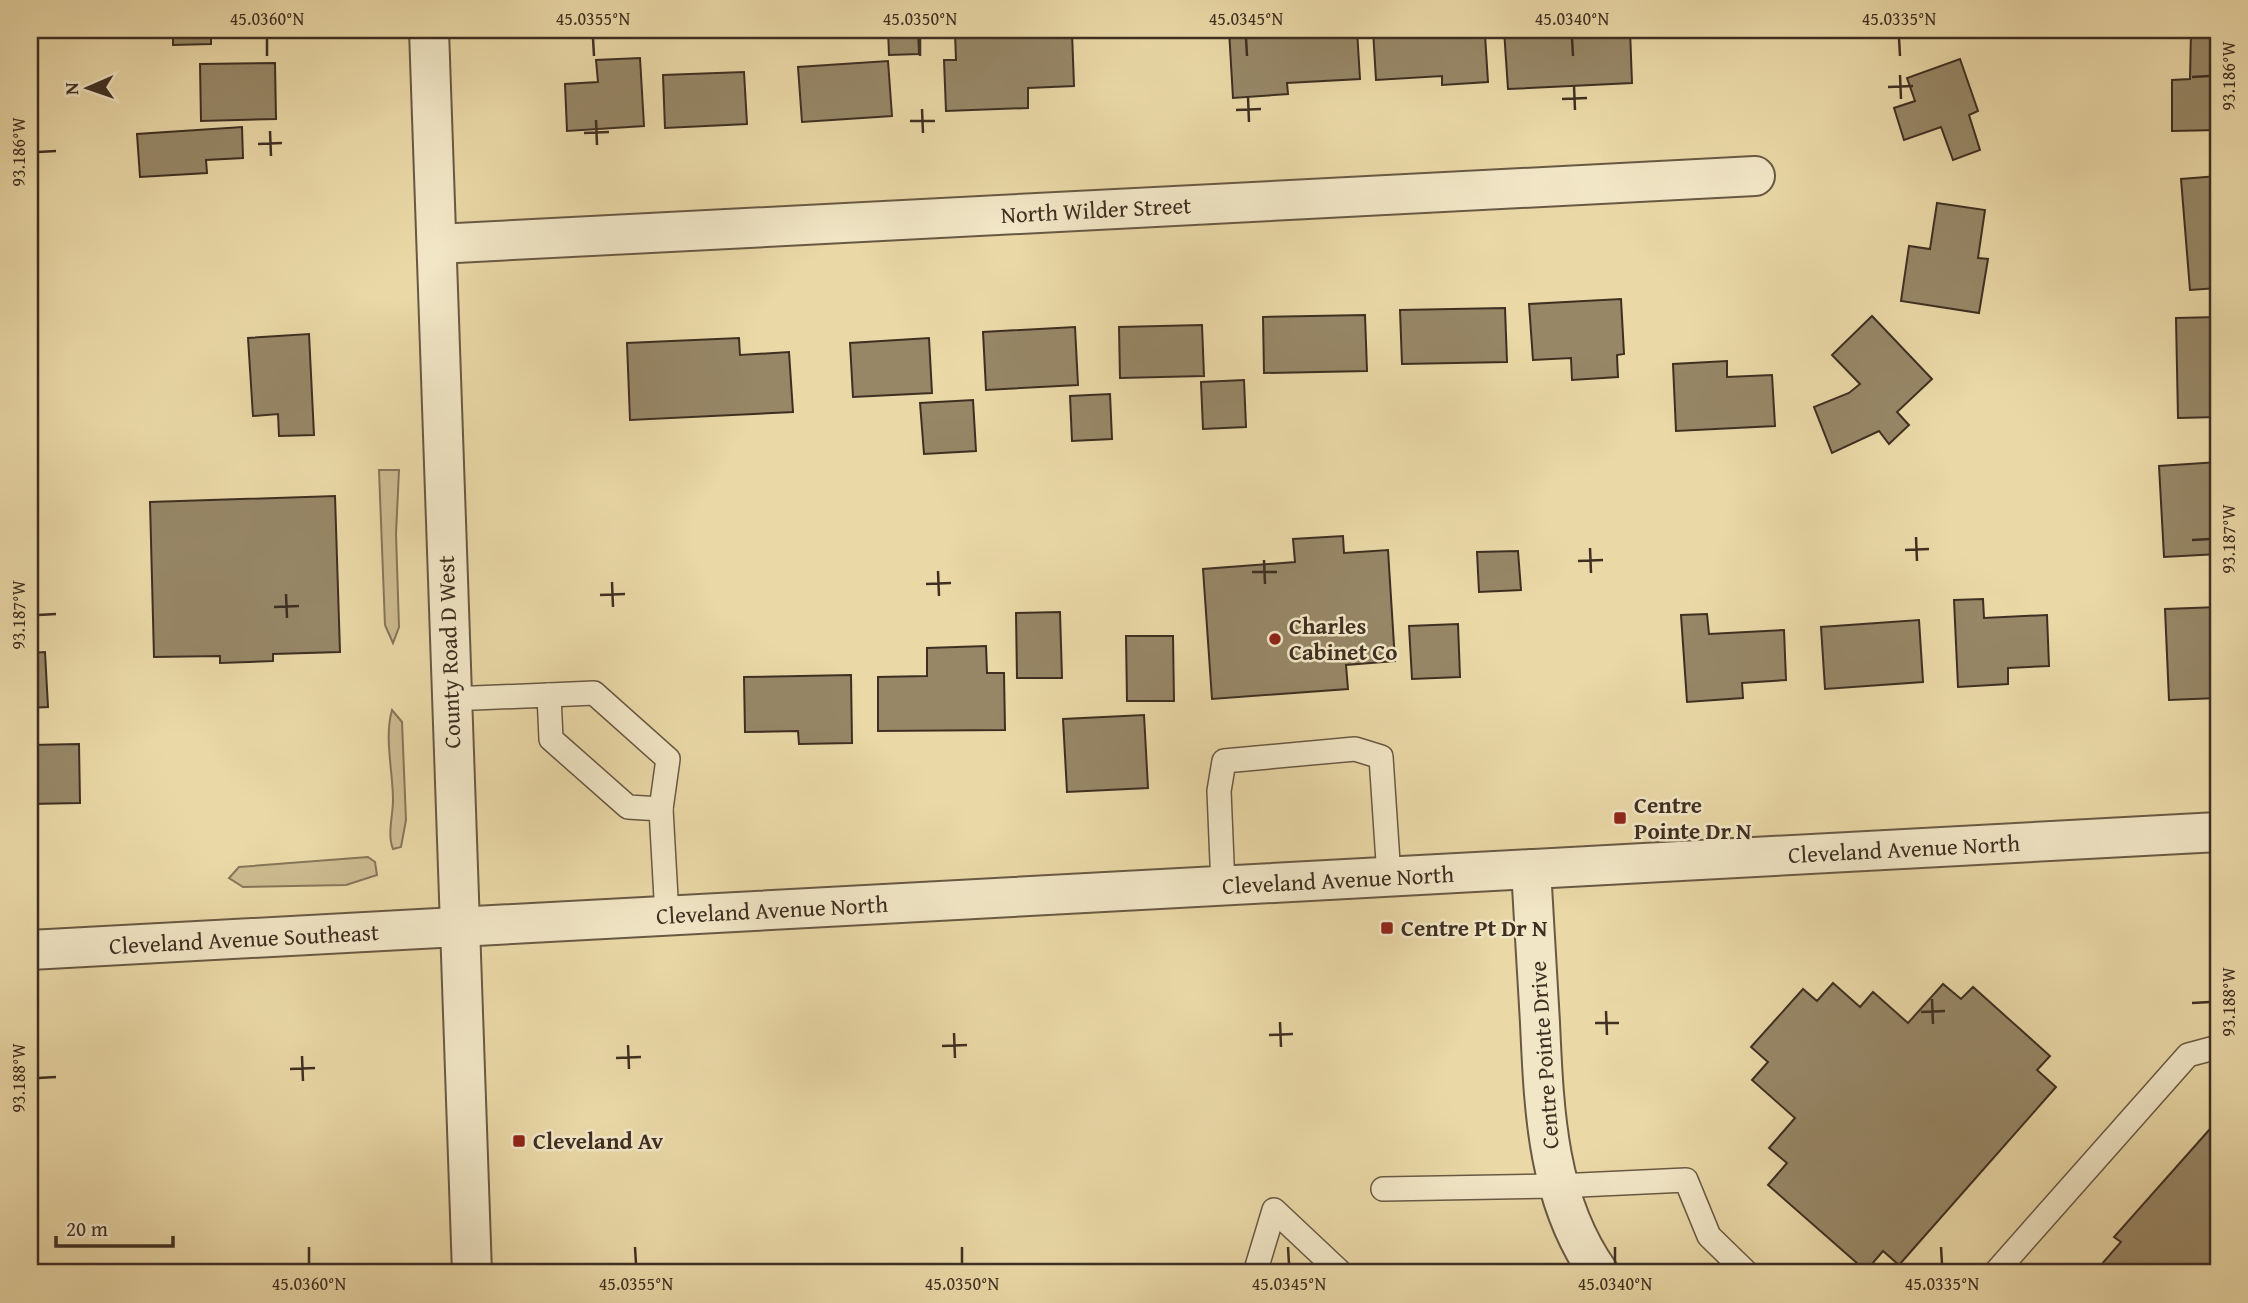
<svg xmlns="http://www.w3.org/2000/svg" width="2248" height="1303" viewBox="0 0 2248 1303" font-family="'Gentium Book Plus',serif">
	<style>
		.green { fill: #cdbb90; stroke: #867559; stroke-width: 2 }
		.building { fill: #978767; stroke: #3e2f22; stroke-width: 2 }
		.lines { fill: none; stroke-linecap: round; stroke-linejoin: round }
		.service-casing { stroke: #695943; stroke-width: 26 }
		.minor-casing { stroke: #695943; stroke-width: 42 }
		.tertiary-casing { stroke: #695943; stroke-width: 42 }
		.service { stroke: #f1e6c6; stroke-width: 23 }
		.minor { stroke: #f1e6c6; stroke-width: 38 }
		.tertiary { stroke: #f1e6c6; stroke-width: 38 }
		.ticks { fill: none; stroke: #3e2f22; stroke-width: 2.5 }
		.poi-dot { fill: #8f2418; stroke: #f1e6c6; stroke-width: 2.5 }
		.labels { text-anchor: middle; stroke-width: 5; stroke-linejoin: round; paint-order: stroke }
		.street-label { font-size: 23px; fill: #3e2f22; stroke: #f1e6c6 }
		.poi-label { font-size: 23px; font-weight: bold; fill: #3e2f22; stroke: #f1e6c6; text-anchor: start }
		.neatline { fill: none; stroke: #3e2f22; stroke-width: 2.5 }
		.ticks-label { font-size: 18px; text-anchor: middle; fill: #3e2f22 }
	</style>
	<rect width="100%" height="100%" fill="#ead8a7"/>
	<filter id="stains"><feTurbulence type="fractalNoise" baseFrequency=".00286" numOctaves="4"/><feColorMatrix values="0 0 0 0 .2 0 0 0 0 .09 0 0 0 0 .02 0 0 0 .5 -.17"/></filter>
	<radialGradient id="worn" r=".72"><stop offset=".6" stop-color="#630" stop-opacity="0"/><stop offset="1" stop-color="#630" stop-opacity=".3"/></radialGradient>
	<g class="green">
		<path d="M379 470H399L396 534 399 627 393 643 385 625Z"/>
		<path d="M392 710 402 722 406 820 401 847 393 849C387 834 393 816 393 800 393 771 384 738 392 710Z"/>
		<path d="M368 857 375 862 377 875 346 885 243 887 229 878 239 867Z"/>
	</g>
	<g class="building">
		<path d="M173 30H211V44L173 45Z"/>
		<path d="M888 30H918L919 54 889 55Z"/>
		<path d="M981 30H1014V35L1072 32 1074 86 1028 88V108L946 111 944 60H956L955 33Z"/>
		<path d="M1229 30H1357L1360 79 1287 83 1288 94 1233 98Z"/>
		<path d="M1373 30H1460L1461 36 1485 35 1488 82 1442 85V76L1376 80Z"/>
		<path d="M1504 30H1630L1632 83 1508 89Z"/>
		<path d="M1697 30H1750V32L1697 35Z"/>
		<path d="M2191 30H2218V130L2172 131V80L2190 79Z"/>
		<path d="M640 58 644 126 567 131 565 84 598 82 596 60Z"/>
		<path d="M1960 59 1978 111 1969 115 1980 150 1953 160 1941 127 1904 140 1894 108 1915 101 1907 78Z"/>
		<path d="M888 61 892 116 802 122 798 67Z"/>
		<path d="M275 63 276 119 201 121 200 64Z"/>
		<path d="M744 72 747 124 665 128 663 75Z"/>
		<path d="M242 127 243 158 206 160 207 173 140 177 137 134Z"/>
		<path d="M2218 176V288L2190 290 2181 179Z"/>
		<path d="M1937 203 1985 210 1978 258 1988 259 1979 313 1901 301 1909 246 1930 249Z"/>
		<path d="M1621 299 1624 354 1617 355 1618 377 1572 380 1571 358 1533 360 1529 304Z"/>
		<path d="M1505 308 1507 362 1402 364 1400 310Z"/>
		<path d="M1365 315 1367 371 1264 373 1263 317Z"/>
		<path d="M1872 316 1932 379 1897 412 1909 425 1889 444 1879 431 1832 453 1814 407 1849 393 1860 384 1832 355Z"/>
		<path d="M2218 317V417L2178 418 2176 318Z"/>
		<path d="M1202 325 1204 376 1120 378 1119 327Z"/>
		<path d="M1075 327 1078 385 986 390 983 332Z"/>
		<path d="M309 334 314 435 279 436 278 414 253 416 248 338Z"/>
		<path d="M739 338 740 355 789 352 793 412 630 420 627 343Z"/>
		<path d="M929 338 932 393 853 397 850 343Z"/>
		<path d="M1727 361V377L1772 375 1775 426 1676 431 1673 364Z"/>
		<path d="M1244 380 1246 427 1203 429 1201 382Z"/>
		<path d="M30 381 34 440H30Z"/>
		<path d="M1110 394 1112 439 1072 441 1070 396Z"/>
		<path d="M973 400 976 451 924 454 920 403Z"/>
		<path d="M2218 462V554L2164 557 2159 466Z"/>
		<path d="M335 496 340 652 273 654V661L220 663V656L154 657 150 502Z"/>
		<path d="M1343 536 1344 553 1388 550 1395 661 1346 665 1348 689 1212 699 1203 569 1295 562 1293 539Z"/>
		<path d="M1518 551 1521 590 1479 592 1477 552Z"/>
		<path d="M1983 599 1984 618 2047 615 2049 666 2008 668V684L1958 687 1954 600Z"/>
		<path d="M2218 607V698L2169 700 2165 609Z"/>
		<path d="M1060 612 1062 678H1017L1016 613Z"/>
		<path d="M1707 614 1709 634 1784 630 1786 680 1742 683 1743 698 1687 702 1681 615Z"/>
		<path d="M1919 620 1923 682 1825 689 1821 627Z"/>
		<path d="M1458 624 1460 677 1412 679 1409 626Z"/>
		<path d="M1126 636H1173L1174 701H1127Z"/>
		<path d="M986 646 987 673H1004L1005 730 878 731V677L927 676V648Z"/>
		<path d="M45 652 48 707 30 708V653Z"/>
		<path d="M851 675 852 743 799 744 798 731 745 732 744 677Z"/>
		<path d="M1144 715 1148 788 1067 792 1063 719Z"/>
		<path d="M79 744 80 803 30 804V745Z"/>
		<path d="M1833 983 1860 1007 1873 992 1908 1023 1943 984 1961 999 1973 987 2050 1056 2037 1070 2056 1087 1899 1265 1883 1251 1866 1271 1768 1185 1787 1163 1769 1148 1795 1118 1752 1080 1768 1062 1751 1047 1803 989 1817 1001Z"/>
		<path d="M2218 1120V1273H2094L2121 1242 2114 1237Z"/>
	</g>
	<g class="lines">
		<g class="service-casing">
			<g id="service">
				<path d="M549 695 594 693 668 759 661 809"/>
				<path d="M450 699 549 695 551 739 628 807 661 809 667 916"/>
				<path d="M1223 886 1219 791 1224 761 1355 749 1381 757 1389 877"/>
				<path d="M1383 1189 1558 1186 1686 1180 1709 1236 1747 1273"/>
				<path d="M1255 1273 1274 1210 1341 1273"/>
				<path d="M1995 1273 2188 1055 2218 1047"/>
			</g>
		</g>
		<g class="minor-casing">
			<path id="minor" d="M437 244 1755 176"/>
		</g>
		<g class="tertiary-casing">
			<g id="tertiary">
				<path d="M429 30 472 1273"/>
				<path d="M1531 869C1534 921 1537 972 1540 1023 1544 1110 1547 1200 1599 1273"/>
				<path d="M30 950 2218 832"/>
			</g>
		</g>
		<use href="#service" class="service"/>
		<use href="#minor" class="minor"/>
		<use href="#tertiary" class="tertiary"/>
	</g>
	<path class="ticks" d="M267 38V56M593 38 594 56M920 38V56M1246 38 1247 56M1572 38 1573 56M1899 38 1900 56M1900 75 1901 99M2192 77 2210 76M1574 86 1575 110M1888 87 1913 86M1248 97 1249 122M1562 99 1587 98M922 109 923 133M1236 110 1261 109M596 120 597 145M910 121H935M270 131 271 156M584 133 609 132M258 144 282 143M38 152 56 151M1916 537 1917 561M2192 540 2210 539M1590 548 1591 573M1905 550 1929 549M1264 560 1265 584M1578 561 1603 560M938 571 939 596M1252 572H1277M612 582 613 607M926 584 951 583M286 594 287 618M600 595 625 594M274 607 299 606M38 615 56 614M1932 999 1933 1024M2192 1003 2210 1002M1606 1011 1607 1035M1921 1012 1945 1011M1280 1022 1281 1047M1595 1023H1619M954 1033 955 1058M1269 1035 1293 1034M628 1045 629 1069M942 1046 967 1045M302 1056 303 1081M616 1058 641 1057M290 1069 315 1068M38 1078 56 1077M309 1247V1264M635 1247 636 1264M962 1247V1264M1288 1247 1289 1264M1615 1247V1264M1941 1247 1942 1264"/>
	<g class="poi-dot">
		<circle cx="1275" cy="639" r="7"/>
		<rect x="1613" y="811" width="14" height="14" rx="3.5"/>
		<rect x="1380" y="921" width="14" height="14" rx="3.5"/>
		<rect x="512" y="1134" width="14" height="14" rx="3.5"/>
	</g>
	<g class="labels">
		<g class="street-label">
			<text transform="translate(1096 210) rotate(-3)" y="8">North Wilder Street</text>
			<text transform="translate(449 652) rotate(-92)" y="8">County Road D West</text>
			<text transform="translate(1904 849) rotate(-3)" y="8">Cleveland Avenue North</text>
			<text transform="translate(1338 880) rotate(-3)" y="8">Cleveland Avenue North</text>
			<text transform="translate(772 910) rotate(-3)" y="8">Cleveland Avenue North</text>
			<text transform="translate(244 939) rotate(-3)" y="8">Cleveland Avenue Southeast</text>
			<text transform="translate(1544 1055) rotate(-94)" y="8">Centre Pointe Drive</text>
		</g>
		<g class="poi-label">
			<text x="1289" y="634">Charles<tspan x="1289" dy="26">Cabinet Co</tspan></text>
			<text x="1634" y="813">Centre<tspan x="1634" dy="26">Pointe Dr N</tspan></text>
			<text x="1401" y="936">Centre Pt Dr N</text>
			<text x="533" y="1149">Cleveland Av</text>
		</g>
	</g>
	<rect width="2248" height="1303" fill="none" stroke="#ead8a7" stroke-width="77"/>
	<g transform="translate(88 88) rotate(268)" stroke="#f1e6c6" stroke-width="5" paint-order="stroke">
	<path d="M0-5L12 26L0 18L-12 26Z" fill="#3e2f22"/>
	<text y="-10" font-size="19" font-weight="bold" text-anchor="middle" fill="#3e2f22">N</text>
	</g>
	<path d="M56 1236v10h117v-10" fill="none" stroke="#3e2f22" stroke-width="3.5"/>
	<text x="66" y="1236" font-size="21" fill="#3e2f22" stroke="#f1e6c6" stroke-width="5" paint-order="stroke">20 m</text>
	<rect x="38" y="38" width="2172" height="1226" class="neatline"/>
	<g class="ticks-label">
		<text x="267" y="25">45.0360°N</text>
		<text x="593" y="25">45.0355°N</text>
		<text x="920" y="25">45.0350°N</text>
		<text x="1246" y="25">45.0345°N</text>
		<text x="1572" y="25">45.0340°N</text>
		<text x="1899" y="25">45.0335°N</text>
		<text transform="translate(2229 76) rotate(-90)" y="6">93.186°W</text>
		<text transform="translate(19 152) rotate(-90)" y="6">93.186°W</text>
		<text transform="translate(2229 539) rotate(-90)" y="6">93.187°W</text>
		<text transform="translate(19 615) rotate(-90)" y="6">93.187°W</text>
		<text transform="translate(2229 1002) rotate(-90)" y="6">93.188°W</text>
		<text transform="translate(19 1078) rotate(-90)" y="6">93.188°W</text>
		<text x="309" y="1290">45.0360°N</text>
		<text x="636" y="1290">45.0355°N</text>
		<text x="962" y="1290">45.0350°N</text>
		<text x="1289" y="1290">45.0345°N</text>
		<text x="1615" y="1290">45.0340°N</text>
		<text x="1942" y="1290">45.0335°N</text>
	</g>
	<rect width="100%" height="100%" filter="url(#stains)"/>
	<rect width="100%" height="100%" fill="url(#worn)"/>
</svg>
